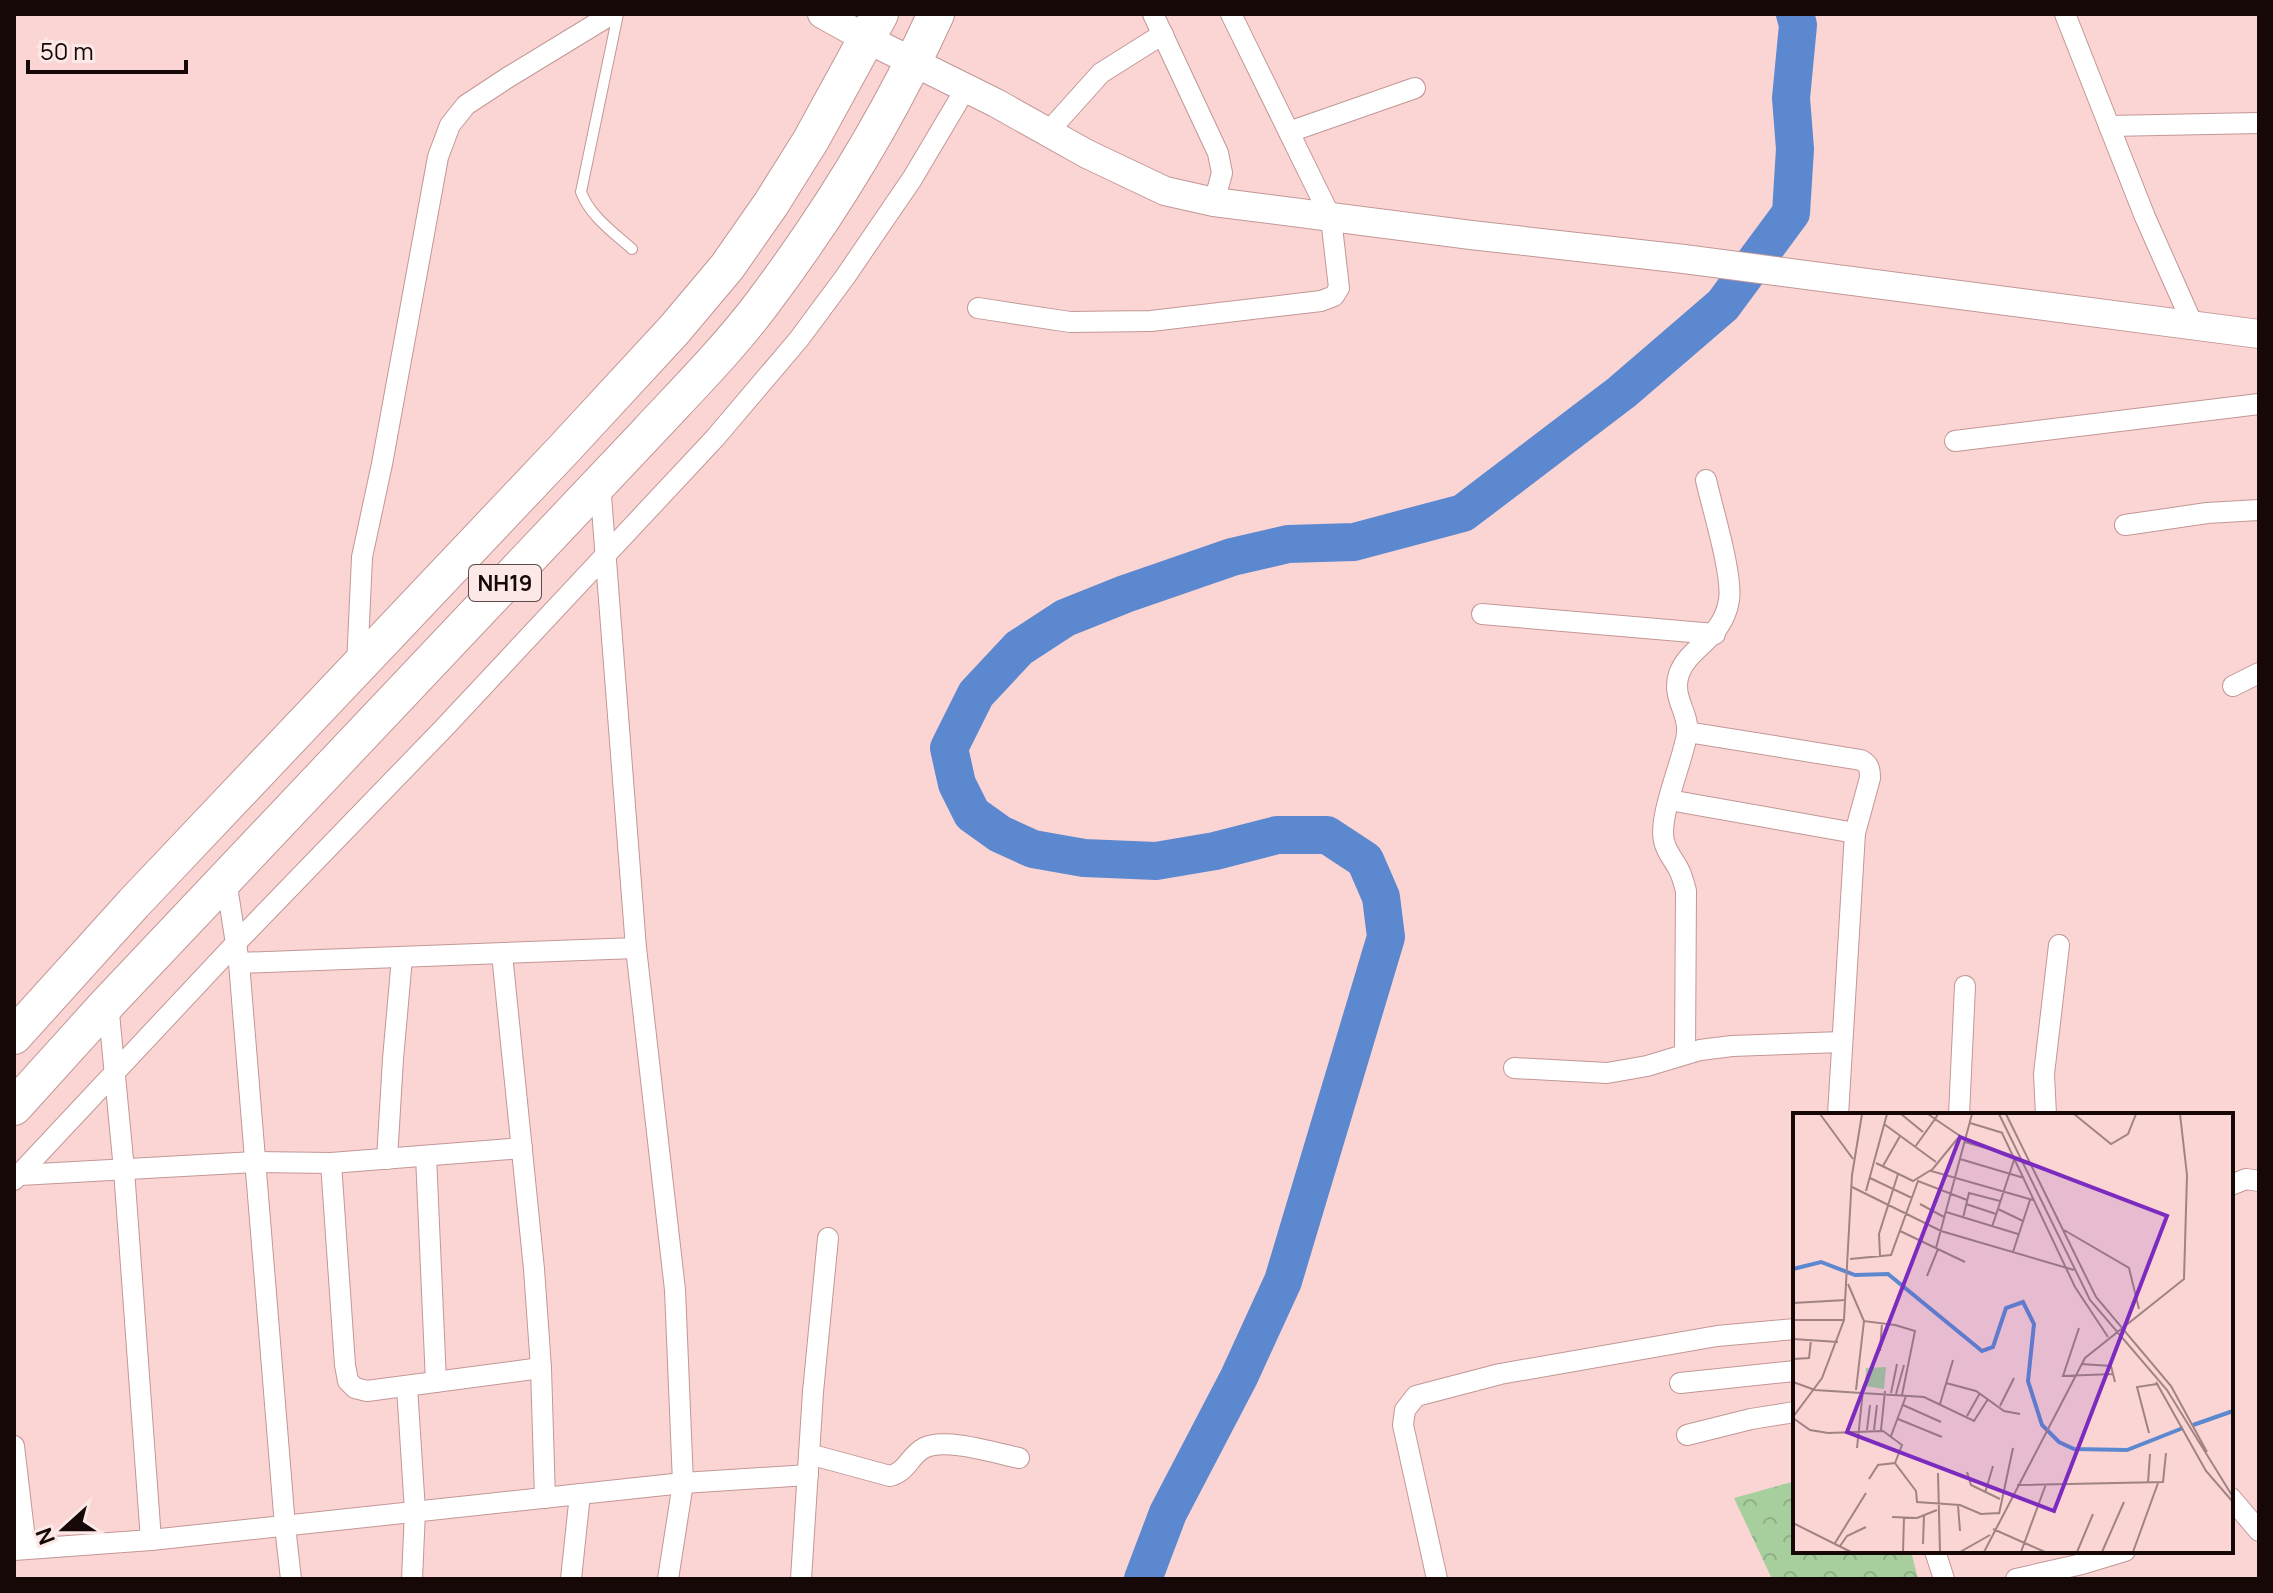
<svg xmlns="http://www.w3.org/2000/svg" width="2273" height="1593" viewBox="0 0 2273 1593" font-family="Manrope,sans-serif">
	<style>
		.park { fill: url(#park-crowns) }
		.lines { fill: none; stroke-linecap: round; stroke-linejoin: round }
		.river { stroke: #5c88d0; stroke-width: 38 }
		.lane-casing { stroke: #c29796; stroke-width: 12 }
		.street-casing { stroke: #c29796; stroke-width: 22 }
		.secondary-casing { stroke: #c29796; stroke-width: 30 }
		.highway-casing { stroke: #c29796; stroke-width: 38 }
		.lane { stroke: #fff; stroke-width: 10 }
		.street { stroke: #fff; stroke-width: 20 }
		.secondary { stroke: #fff; stroke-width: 28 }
		.highway { stroke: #fff; stroke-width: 36 }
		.labels { text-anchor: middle; stroke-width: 6; stroke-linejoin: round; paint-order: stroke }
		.shield { fill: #fbe8e7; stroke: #5b4b4b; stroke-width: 2 }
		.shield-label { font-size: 22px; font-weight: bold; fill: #170808 }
		.inset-river { fill: none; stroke: #5c88d0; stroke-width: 4 }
		.inset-road { fill: none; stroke: #a08382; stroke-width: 2 }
		.view { fill: #7b2cbf; fill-opacity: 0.15; stroke: #7b2cbf; stroke-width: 4 }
		.inset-edge { fill: none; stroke: #170808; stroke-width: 4 }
	</style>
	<defs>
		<pattern id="park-crowns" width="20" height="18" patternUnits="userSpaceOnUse" patternTransform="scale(2)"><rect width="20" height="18" fill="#a6cf9d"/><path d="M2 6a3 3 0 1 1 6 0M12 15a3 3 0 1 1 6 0" fill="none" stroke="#8eb086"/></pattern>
	</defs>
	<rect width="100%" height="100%" fill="#fbd5d4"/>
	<path class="park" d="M1795 1481V1551H1911L1918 1579H1772L1734 1498Z"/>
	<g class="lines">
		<path class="river" d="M1143 1579 1168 1513 1239 1377 1283 1281 1386 937 1381 897 1365 860 1327 835H1277L1215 851 1156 861 1084 858 1033 849 1000 834 972 814 957 784 949 748 976 694 1019 648 1065 618 1125 594 1232 557 1288 544 1354 542 1463 513 1622 392 1723 305 1791 213 1795 149 1791 98 1798 25 1795 14"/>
		<g class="lane-casing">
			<path id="lane" d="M618 14 581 192C590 216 613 232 632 249"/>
		</g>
		<g class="street-casing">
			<g id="street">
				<path d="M1153 14 1218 153 1222 173 1214 202"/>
				<path d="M2065 14 2145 217 2193 325"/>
				<path d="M2109 126 2259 123"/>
				<path d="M1048 132 1101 73 1163 34"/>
				<path d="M1289 132 1415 88"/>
				<path d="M978 308 1070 322 1151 321 1321 301 1334 296 1339 288 1331 218 1231 14"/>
				<path d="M1955 441 2259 404"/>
				<path d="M600 483 636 948 675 1290 683 1483 668 1579"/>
				<path d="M2125 525 2207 513 2259 510"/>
				<path d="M1482 614 1715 634"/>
				<path d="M357 666 362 557 382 464 438 157 450 125 466 105 507 78 612 14"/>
				<path d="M2233 686 2259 673"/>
				<path d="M1687 732 1861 760C1869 764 1870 769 1870 778L1855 833 1838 1115"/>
				<path d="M1669 800 1855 833"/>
				<path d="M226 880 239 963 285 1526 291 1579"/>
				<path d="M502 954 534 1269 541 1368 545 1498"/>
				<path d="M239 963 636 948"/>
				<path d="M108 1003 124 1170 151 1540"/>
				<path d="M1685 1054 1686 891C1684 883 1682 875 1678 868 1673 859 1666 851 1664 841 1658 816 1683 761 1687 734 1690 713 1671 698 1679 674 1689 646 1723 639 1729 600 1733 575 1712 507 1706 480"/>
				<path d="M1514 1068 1607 1073 1647 1066 1700 1050 1732 1046 1842 1042"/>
				<path d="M1959 1115 1965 986"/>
				<path d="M2046 1115 2044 1074 2059 945"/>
				<path d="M426 1156 436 1382"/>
				<path d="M387 1159 393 1059 402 958"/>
				<path d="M331 1163 345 1365 348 1381 355 1388 367 1391 541 1368"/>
				<path d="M20 1175 255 1162 331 1163 522 1148"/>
				<path d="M14 1180 236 943 443 729 715 438 799 339 845 277 912 179 966 88"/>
				<path d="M2231 1185 2246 1179 2259 1181"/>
				<path d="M1680 1383 1795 1371"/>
				<path d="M407 1387 415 1511 412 1579"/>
				<path d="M1687 1435 1751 1419 1795 1412"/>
				<path d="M14 1446 26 1548"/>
				<path d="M809 1454 890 1476C908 1471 909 1456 924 1448 944 1437 996 1453 1019 1458"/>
				<path d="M2231 1498 2259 1531"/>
				<path d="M14 1550 151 1540 683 1483 808 1475"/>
				<path d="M1935 1551 1944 1579"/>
				<path d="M571 1579 580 1494"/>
				<path d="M801 1579 813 1392 828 1238"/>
				<path d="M1437 1579 1403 1425 1405 1410 1416 1396 1500 1374 1717 1336 1795 1329"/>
				<path d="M2016 1579 2082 1564 2125 1551"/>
			</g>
		</g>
		<g class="secondary-casing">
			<path id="secondary" d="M822 14 867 39 996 103 1087 154 1165 191 1214 202 1471 235 1684 259 2259 334"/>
		</g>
		<g class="highway-casing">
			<g id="highway">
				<path d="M14 1036 134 903 564 449 674 330 727 267 771 204 811 140 880 14"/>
				<path d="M14 1107 108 1003 648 432C686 391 727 350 761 305 829 215 889 117 936 14"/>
			</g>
		</g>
		<use href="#lane" class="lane"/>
		<use href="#street" class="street"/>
		<use href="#secondary" class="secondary"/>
		<use href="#highway" class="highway"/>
	</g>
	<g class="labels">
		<rect class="shield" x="469" y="565" width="72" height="36" rx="6"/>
		<g class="shield-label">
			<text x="505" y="591">NH19</text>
		</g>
	</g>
	<g transform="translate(1793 1113)">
		<rect width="440" height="440" fill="#fbd5d4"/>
		<path d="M93 254 91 276 72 273 73 255Z" fill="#a6cf9d"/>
		<path class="inset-river" d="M0 156 28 149 62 162 95 161 189 238 200 234 213 195 230 189 241 211 235 268 249 312 266 329 281 336 334 337 390 315M400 312 440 298"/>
		<path class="inset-road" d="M27 1 60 46M108 1 130 19M145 1 142 6 173 27M206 1 297 187 374 277 440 384M213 1 303 184 378 273 414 339M281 1 318 31 335 21 343 1M177 10 210 20M91 11 143 49M209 20 282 174 315 224M165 25 138 58 240 87M172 29 217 42M122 34 142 6 135 1M167 46 231 65M83 50 120 68 138 57M90 53 107 23M77 65 119 85M59 74 148 118 281 157M73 78 94 1M127 91 151 104M173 91 203 101M205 96 230 108M153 99 225 121M170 105 176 80 207 88M199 114 221 47M271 117 336 155 346 196M107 118 172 149M143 135 179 1M220 139 237 87M87 143 86 121 105 61M57 146 98 142 125 68 174 87M134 163 145 136M55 171 71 208M0 190 53 187M0 207H51M286 215 270 263 320 261M0 226 45 229M87 238 89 210M0 246 16 245 18 227M288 251 318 253 322 269M0 269 22 277 131 284 181 308 195 286M363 269 413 358 440 389M153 270 183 278 211 298 227 301M63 277 71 208 102 212 122 218 109 282M98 280 104 251M103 281 111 252M147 291 160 247M110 292 148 309M207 293 221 265M174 303 187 280M0 304 29 265 51 207 59 62 69 1M0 305 17 317 35 320 90 318 109 332 102 350 123 378 124 389 167 392 188 401 206 400M105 306 149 324M74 317 77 292M81 317 84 292M88 317 92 278M356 320 344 274 364 271M98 323 113 283M64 335 70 277M174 359 178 372 207 386M145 360 147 439M76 366 85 352 102 350M355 370 357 341M224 372 370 369 373 340M192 380 200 353M165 392 167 418M206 401 220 335M99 404 124 405 144 397M0 410 58 439M200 416 252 439M42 430 73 380M130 431 131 402M47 433 54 423 73 414M110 439 111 404M167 439 197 422M191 439 292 245 391 166 394 62 387 1M228 439 253 371M284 439 300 401M309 439 331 389M340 439 365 370"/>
		<path class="view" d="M167 24 374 103 261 398 54 319Z"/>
		<rect width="440" height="440" class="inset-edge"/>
	</g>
	<rect width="2273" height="1593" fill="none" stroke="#170808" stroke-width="32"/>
	<g transform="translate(64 1529) rotate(249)" stroke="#fbe8e7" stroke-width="6" paint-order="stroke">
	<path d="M0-6L14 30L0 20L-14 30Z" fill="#170808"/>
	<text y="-12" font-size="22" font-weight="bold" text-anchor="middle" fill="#170808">N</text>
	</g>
	<path d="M28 60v12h158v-12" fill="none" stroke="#170808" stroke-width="4"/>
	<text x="40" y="60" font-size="24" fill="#170808" stroke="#fbe8e7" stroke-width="6" paint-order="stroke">50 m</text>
</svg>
